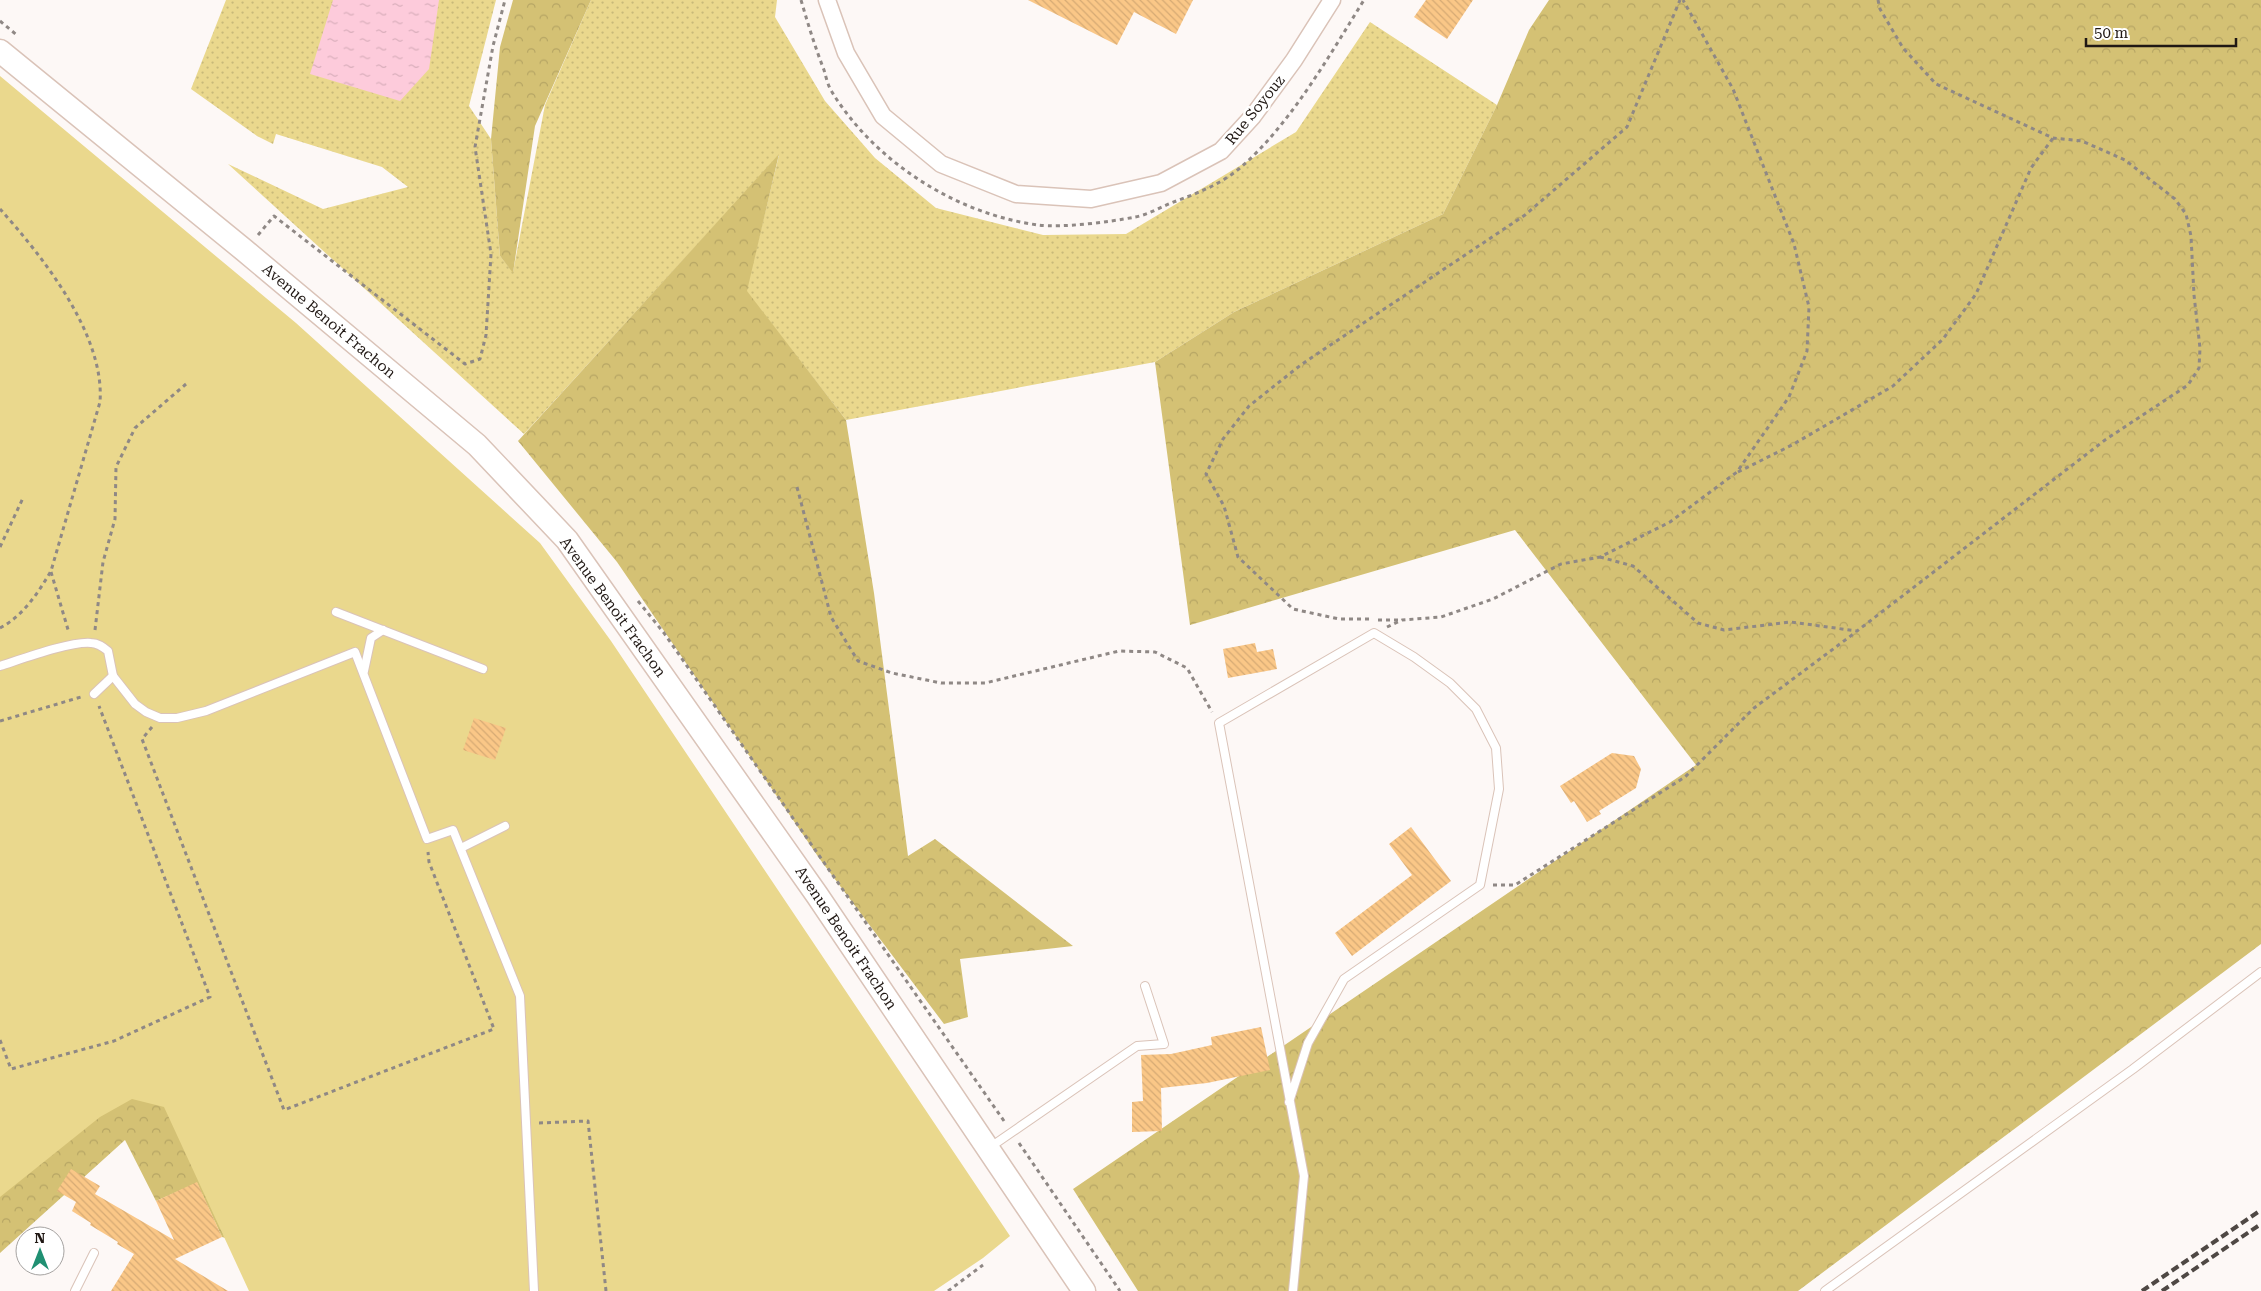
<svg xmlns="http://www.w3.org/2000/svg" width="2261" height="1291" viewBox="0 0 2261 1291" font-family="'Roboto Serif',serif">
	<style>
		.grass { fill: url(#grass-dots) }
		.forest { fill: url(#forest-crowns) }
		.pitch { fill: #ead88d }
		.water { fill: url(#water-ripples) }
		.building { fill: url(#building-back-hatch) }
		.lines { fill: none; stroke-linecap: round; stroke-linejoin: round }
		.lane-casing { stroke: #dac3b8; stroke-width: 10 }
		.street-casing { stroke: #dac3b8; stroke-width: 19 }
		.secondary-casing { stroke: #dac3b8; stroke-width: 25 }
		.path { stroke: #8f8885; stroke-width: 3; stroke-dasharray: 4 4; stroke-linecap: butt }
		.lane { stroke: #fff; stroke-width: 8 }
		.street { stroke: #fff; stroke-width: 16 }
		.secondary { stroke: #fff; stroke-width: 22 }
		.rail { stroke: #4f4844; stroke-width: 4; stroke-dasharray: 8 4; stroke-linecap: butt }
		.labels { text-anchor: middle; stroke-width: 5; stroke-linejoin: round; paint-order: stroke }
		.street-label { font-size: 15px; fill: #201814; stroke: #fff }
	</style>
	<defs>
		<pattern id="grass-dots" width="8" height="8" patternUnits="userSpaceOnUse" patternTransform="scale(1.25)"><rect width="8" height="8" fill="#ead88d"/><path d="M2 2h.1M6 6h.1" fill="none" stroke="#c8b979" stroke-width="1.8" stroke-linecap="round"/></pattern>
		<pattern id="forest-crowns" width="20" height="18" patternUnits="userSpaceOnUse" patternTransform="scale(1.25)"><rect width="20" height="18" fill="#d4c174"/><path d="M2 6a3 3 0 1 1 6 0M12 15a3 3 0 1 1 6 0" fill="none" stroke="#b6a564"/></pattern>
		<pattern id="water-ripples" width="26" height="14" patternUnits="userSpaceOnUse" patternTransform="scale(1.25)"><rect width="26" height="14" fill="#fdcbdb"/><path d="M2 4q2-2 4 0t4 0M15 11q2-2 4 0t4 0" fill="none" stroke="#d9aebb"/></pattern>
		<pattern id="building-back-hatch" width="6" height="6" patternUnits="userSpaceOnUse" patternTransform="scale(1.25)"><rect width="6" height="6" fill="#fac787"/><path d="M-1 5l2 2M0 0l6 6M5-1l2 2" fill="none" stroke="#d6aa74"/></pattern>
	</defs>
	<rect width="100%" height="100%" fill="#fdf8f6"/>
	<path class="grass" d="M226 0H496L469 106 491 139 500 256 513 272 545 105 591 0H777L775 17 825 101 875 158 936 208 1043 235 1126 234 1296 132 1370 22 1497 105 1443 214 1234 312 1155 362 846 420 746 291 779 155 524 434 228 164 323 209 408 187 382 167 276 134 273 144 257 136 191 89Z"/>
	<g class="forest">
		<path d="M513 0H591L535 126 513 273 500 256 491 139 500 47Z"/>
		<path d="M1549 0H2261V944L1798 1291H1138L1073 1189 1696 765 1515 530 1190 625 1155 362 1234 312 1443 214 1497 105 1529 30Z"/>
		<path d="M779 154 747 291 846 420 874 593 908 856 935 839 1073 946 960 959 968 1017 944 1024 819 858 617 562 518 441Z"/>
		<path d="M202 1023 281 1254 222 1237 197 1183 156 1201 125 1140 0 1253V1111Z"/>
	</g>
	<path class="pitch" d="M0 76 296 323 540 543 611 641 1010 1236 983 1258 934 1291H249L164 1107 132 1099 100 1117 0 1197Z"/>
	<path class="water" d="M333 0H439L429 69 400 101 310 74Z"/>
	<g class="building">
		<path d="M1028 0H1193L1176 34 1134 12 1117 45Z"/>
		<path d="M1426 0H1473L1447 39 1414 17Z"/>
		<path d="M1255 643 1257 652 1273 649 1277 669 1228 678 1223 649Z"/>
		<path d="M474 718 506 728 495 760 463 750Z"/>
		<path d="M1612 753 1634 756 1641 769 1636 788 1599 811 1601 814 1587 822 1574 801 1571 803 1560 786Z"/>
		<path d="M1411 827 1451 881 1352 956 1335 933 1412 875 1389 844Z"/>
		<path d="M1261 1027 1270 1070 1207 1083 1161 1088 1162 1131 1132 1132V1102L1143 1101 1141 1055 1171 1054 1212 1045 1211 1037Z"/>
		<path d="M71 1169 100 1186 95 1194 174 1240 156 1201 197 1182 222 1237 175 1259 228 1291H111L134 1254 117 1244 118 1242 90 1225 91 1223 72 1211 76 1202 57 1191Z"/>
	</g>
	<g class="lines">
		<g class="lane-casing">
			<g id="lane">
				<path d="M336 612 483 669"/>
				<path d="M0 666C22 659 71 641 91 643 98 643 103 647 108 651L113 676 135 704 146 712 160 718H177L206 711 355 652 427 839 453 830 520 996 534 1291"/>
				<path d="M364 671 371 638 383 630"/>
				<path d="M94 694 113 676"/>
				<path d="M461 848 505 826"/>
				<path d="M1289 1102 1308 1043 1344 979 1480 885 1499 789 1496 748 1476 709 1450 683 1414 657 1374 633 1219 723 1304 1176 1293 1291"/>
				<path d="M989 1148 1137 1046 1164 1044 1145 986"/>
				<path d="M75 1291 94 1253"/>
				<path d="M1825 1291 2133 1069 2261 972"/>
			</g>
		</g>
		<g class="street-casing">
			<path id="street" d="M827 0 846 53 883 116 941 164 1016 194 1091 199 1161 183 1221 151 1253 116 1294 60 1332 0"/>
		</g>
		<g class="secondary-casing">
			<path id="secondary" d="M0 51 244 250 477 445 567 540 817 895 1084 1291"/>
		</g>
		<g class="path">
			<path d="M801 0C808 24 815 47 824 70 826 77 828 86 832 92 875 162 956 214 1038 225 1062 228 1110 222 1135 217 1147 215 1159 208 1171 203 1195 194 1220 185 1240 168 1290 125 1329 56 1364 0"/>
			<path d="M0 21 18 36"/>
			<path d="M0 209C43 257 105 335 100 402L51 571C38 593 23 616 0 628"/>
			<path d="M258 235 274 216 465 364 480 359 486 335 491 254 475 147 493 46 505 0"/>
			<path d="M1738 472 1792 445 1893 386 1943 339 1976 294 2031 168 2053 138"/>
			<path d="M797 487 831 617 858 661 892 673 941 683H985L1119 651 1155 652 1187 668 1212 712"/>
			<path d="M0 547 23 498"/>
			<path d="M1600 557 1633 566 1698 623 1724 630 1791 622 1857 631 2105 440 2188 385 2199 368 2200 348 2194 295 2191 236 2186 214 2175 199 2125 160 2082 141 2053 138 1936 84 1903 48 1880 9 1878 0"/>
			<path d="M51 572 69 633"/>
			<path d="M638 601 664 633 1004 1121"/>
			<path d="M1369 619H1339L1293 609 1238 557 1224 506 1206 474 1223 439 1249 406 1302 364 1525 215 1627 127 1680 0"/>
			<path d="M1378 620H1402"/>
			<path d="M1387 627 1402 620 1441 617 1493 599 1561 564 1600 557 1670 522 1737 472 1789 397 1807 351 1809 307 1794 244 1733 89 1683 0"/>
			<path d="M95 630 103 562 115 519 116 467 135 428 186 384"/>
			<path d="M0 721 81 697"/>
			<path d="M152 727 142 739 284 1110 494 1029 429 862 428 852"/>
			<path d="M1493 885H1515L1685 777 1754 708 1856 632"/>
			<path d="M0 1040 11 1069 114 1041 210 997 99 706"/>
			<path d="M539 1123 588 1121 606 1291"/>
			<path d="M1019 1143 1120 1291"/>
			<path d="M948 1291 983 1265"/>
		</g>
		<use href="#lane" class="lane"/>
		<use href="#street" class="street"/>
		<use href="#secondary" class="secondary"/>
		<g class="rail">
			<path d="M2142 1291 2261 1210"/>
			<path d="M2162 1291 2261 1224"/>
		</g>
	</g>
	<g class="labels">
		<g class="street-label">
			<text transform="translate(1255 110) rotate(-51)" y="5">Rue Soyouz</text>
			<text transform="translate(329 321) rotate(40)" y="5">Avenue Benoit Frachon</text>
			<text transform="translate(613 607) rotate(54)" y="5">Avenue Benoit Frachon</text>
			<text transform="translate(846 938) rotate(56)" y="5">Avenue Benoit Frachon</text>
		</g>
	</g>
	<g transform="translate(40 1251)"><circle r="24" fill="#ffffff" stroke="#a6a3a1"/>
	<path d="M0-4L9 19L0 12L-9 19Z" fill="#1f9072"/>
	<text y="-8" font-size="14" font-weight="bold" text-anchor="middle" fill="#201814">N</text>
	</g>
	<path d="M2086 38v8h150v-8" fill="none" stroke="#201814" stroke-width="2.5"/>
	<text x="2094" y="38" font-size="15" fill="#201814" stroke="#ffffff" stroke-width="4" paint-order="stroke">50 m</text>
</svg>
